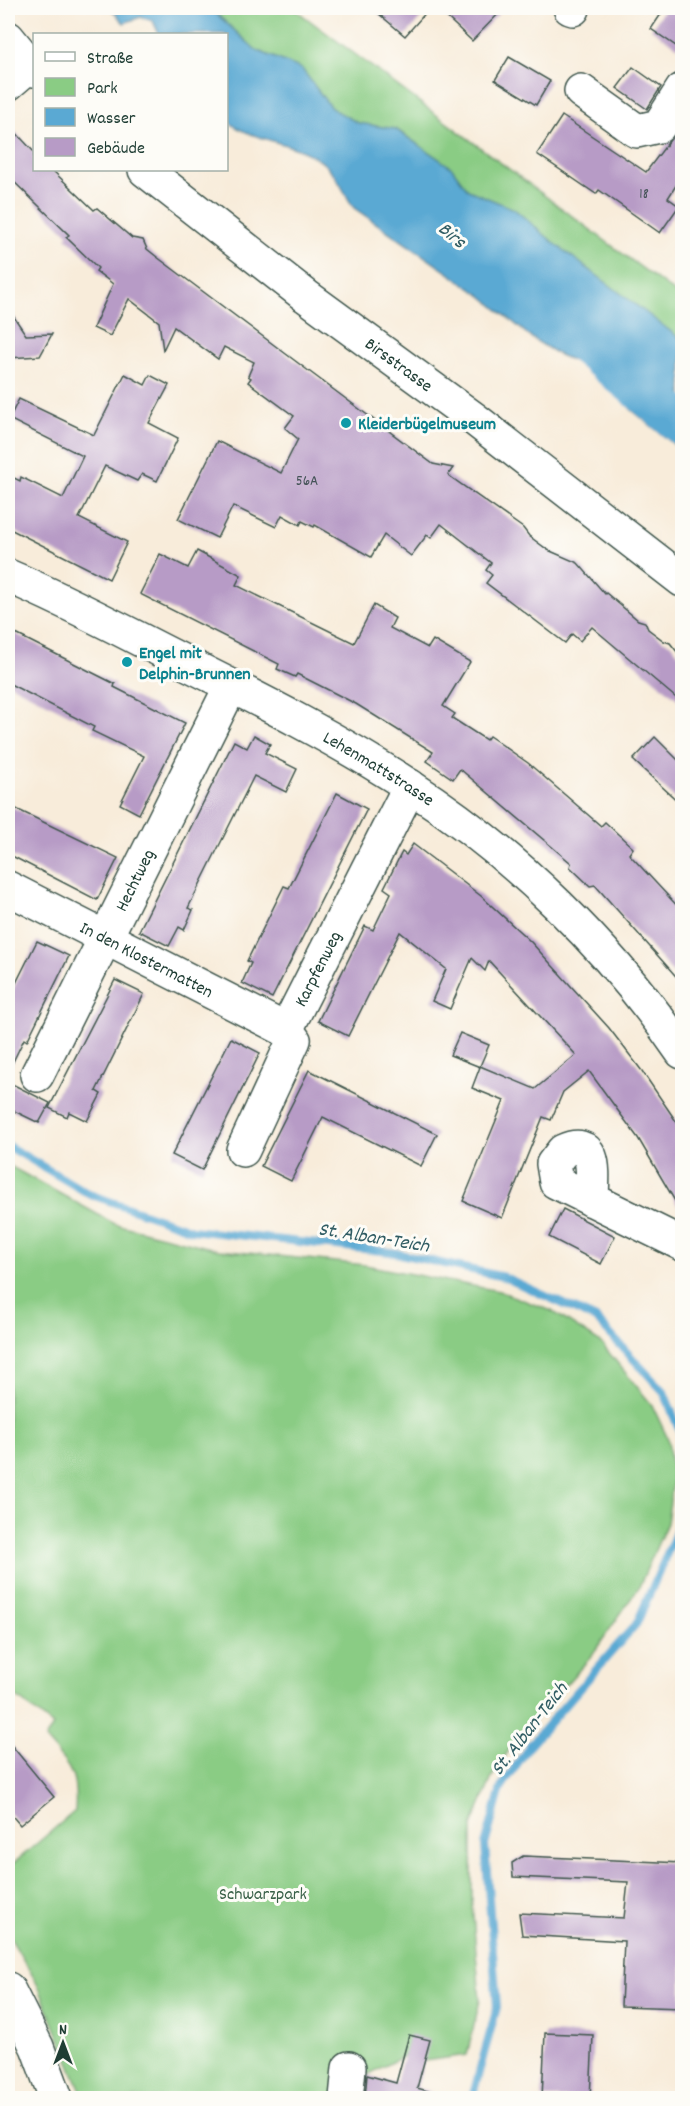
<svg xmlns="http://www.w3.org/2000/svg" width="690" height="2106" viewBox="0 0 690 2106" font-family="Dekko,sans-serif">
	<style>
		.green { fill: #8acc84; stroke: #54845c; stroke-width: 1.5 }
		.water { fill: #5aa9d3; stroke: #3c7384; stroke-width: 1.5 }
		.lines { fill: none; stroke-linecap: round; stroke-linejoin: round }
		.stream { stroke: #5aa9d3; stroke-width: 8 }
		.river { stroke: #5aa9d3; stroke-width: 44 }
		.building { fill: #b79bc6 }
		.minor-casing { stroke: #40574d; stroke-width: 36 }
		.minor { stroke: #fff; stroke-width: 33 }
		.culture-dot { fill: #0f9aa8; stroke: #fdfcf7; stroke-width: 2 }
		.labels { text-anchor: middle; stroke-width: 6; stroke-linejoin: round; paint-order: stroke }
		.number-label { font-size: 15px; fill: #455458 }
		.street-label { font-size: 18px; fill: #1f3d34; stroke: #fdfcf7 }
		.culture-label { font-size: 18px; font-weight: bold; fill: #0d838f; stroke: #fdfcf7; text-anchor: start }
		.park-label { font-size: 18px; fill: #3a6148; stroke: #fdfcf7 }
		.water-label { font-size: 20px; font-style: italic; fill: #315d64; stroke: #fdfcf7 }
	</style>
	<rect width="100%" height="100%" fill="#fdfcf7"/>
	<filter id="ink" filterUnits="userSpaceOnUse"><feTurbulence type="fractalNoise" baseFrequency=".0167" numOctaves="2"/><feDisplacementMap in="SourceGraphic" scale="12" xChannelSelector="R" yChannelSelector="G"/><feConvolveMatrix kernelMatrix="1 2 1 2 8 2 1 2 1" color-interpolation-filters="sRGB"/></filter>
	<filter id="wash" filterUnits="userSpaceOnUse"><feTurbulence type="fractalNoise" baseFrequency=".008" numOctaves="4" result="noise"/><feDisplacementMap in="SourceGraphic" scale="24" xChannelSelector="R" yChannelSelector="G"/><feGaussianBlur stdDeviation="1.35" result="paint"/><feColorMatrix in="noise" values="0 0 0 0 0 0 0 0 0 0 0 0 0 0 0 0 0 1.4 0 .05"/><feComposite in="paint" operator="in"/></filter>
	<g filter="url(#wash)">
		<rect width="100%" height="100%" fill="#f8ecda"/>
		<g class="green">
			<path d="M210 8H293L682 298V340L554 243 514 209 468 190 452 168 396 129 358 123 331 108 302 69 256 50Z"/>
			<path d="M8 1165 115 1224 219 1250 365 1265 499 1291 552 1311 601 1343 652 1405 668 1439 673 1481 667 1523 639 1587 590 1658 516 1739 493 1775 472 1826V1903L480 2000 467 2055 424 2061 403 2056 367 2075 359 2098H84L37 1983 8 1934V1868L75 1811C78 1772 69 1767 45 1739L53 1726 8 1690Z"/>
		</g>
		<path class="water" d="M110 8H210L256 50 302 69 331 108 358 123 395 129 452 168 468 190 514 209 554 243 682 340V451L632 410 614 389 635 365 628 353 603 373 559 355 533 339 482 296 354 208C346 197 340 181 332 172 306 140 257 145 227 121L226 34H159L153 21 141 17 124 23Z"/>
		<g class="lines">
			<g class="stream">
				<path d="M8 1146 89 1194 192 1230 391 1252 504 1277 596 1319 664 1392 682 1437"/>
				<path d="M472 2098 497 2007 485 1845 501 1788 530 1745 637 1623 682 1519V1510"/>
			</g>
			<path class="river" d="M566 327 682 423"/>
		</g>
		<g id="blocks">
			<g class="building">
				<path d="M372 8H430L405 36Z"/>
				<path d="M437 8H504L472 41Z"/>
				<path d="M665 8H682V50L651 29Z"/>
				<path d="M509 57 550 81 536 105 495 80Z"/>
				<path d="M633 67 661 87 647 109 617 88Z"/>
				<path d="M562 116 646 172 682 124V176L668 198 679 206 660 233 599 190 596 194 537 154Z"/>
				<path d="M8 124 34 152V170H52L94 210 97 208 132 238 143 240 147 249 157 257 310 372 433 464 453 468 448 475 523 528 529 536 548 550 578 563 605 594 606 593 638 620 645 622 648 629 664 641 670 643 682 658V703L592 627 580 641 572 634 565 643 486 583 492 575 486 570 491 563 441 524 431 538 427 535 411 556 384 535 371 557 315 525 314 527 302 521 300 525 282 515 276 527 233 506 217 538 178 519 217 441 281 473 298 439 285 428 294 416 248 382 251 378 248 376 254 362 224 347 218 359 174 327 163 350 159 322 129 299 110 336 93 328 113 284 96 271 98 268 66 237 69 235 8 176Z"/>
				<path d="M8 308 26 335 52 334 40 356 8 358Z"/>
				<path d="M125 374 145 385 150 375 169 385 149 423 178 438 157 481 142 474 137 481 105 466 79 518 127 542 109 579 8 528V475L20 481 21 477 63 498 83 456 9 419 19 399 94 435Z"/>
				<path d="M197 551 241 575 236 585 354 643 374 605 395 618 390 628 428 648 433 640 470 662 443 706 455 714 452 718 486 740 489 736 498 742 528 763 601 826 605 822 633 848 629 854 682 911V983L595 885 590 886 570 867 571 863 460 769 453 779 427 761 433 752 356 704 297 674 295 677 277 669 279 664 140 594 160 554 188 568Z"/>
				<path d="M8 630 115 684 114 687 185 723 139 814 120 804 144 756 92 731 94 727 8 683Z"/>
				<path d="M254 735 270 744 265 753 297 769 286 792 254 776 188 908 193 910 184 930 179 927 169 946 139 931 234 741 247 748Z"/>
				<path d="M655 737 682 764V805L633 760Z"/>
				<path d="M337 793 367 809 272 998 242 983 251 963 247 961 284 886 289 888Z"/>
				<path d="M8 805 118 858 97 900 8 854Z"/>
				<path d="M413 844 481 896 531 942 609 1028 642 1071 682 1130V1213L638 1138 589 1071 563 1092 551 1120 543 1117 502 1218 463 1201 504 1101 472 1088 480 1067 450 1055 460 1033 489 1045 480 1066 535 1089 576 1055 489 961 485 971 472 958 450 1009 432 1001 446 969 400 932 348 1036 318 1021 365 926 373 930 391 893 384 888 402 852 406 855Z"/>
				<path d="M37 941 69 956 27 1041 24 1039 8 1072V999Z"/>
				<path d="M115 980 144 994 96 1091 101 1094 87 1121 69 1112 67 1117 49 1108Z"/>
				<path d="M231 1038 260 1053 202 1170 172 1155Z"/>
				<path d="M309 1070 437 1134 421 1166 323 1117 291 1181 261 1166Z"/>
				<path d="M8 1082 50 1103 39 1123 8 1108Z"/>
				<path d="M563 1209 615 1236 601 1264 549 1237Z"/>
				<path d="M8 1741 54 1797 20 1825 8 1811Z"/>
				<path d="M523 1856 682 1863V2008L621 2006 624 1941 522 1935 519 1913 624 1918 628 1882 513 1877 512 1863Z"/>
				<path d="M545 2033 593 2035 590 2098H542Z"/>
				<path d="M409 2035 430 2040 417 2088 431 2092 430 2098H365L367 2075 396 2083Z"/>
			</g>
		</g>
	</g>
	<g filter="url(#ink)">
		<use href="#blocks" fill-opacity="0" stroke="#40574d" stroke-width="1.5"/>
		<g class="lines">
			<g class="minor-casing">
				<g id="minor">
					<path d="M570 8 573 9"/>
					<path d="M8 38 34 70"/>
					<path d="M8 84 30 65"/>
					<path d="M581 91 637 131 659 126 682 90"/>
					<path id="s1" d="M145 170 306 296 473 418 682 580"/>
					<path id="s2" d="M8 576C70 602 130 635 190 665 264 702 339 740 408 785 514 853 611 948 682 1052"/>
					<path id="s3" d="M8 888 286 1030 294 1040 243 1150"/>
					<path id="s4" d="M286 1030 410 786"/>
					<path id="s5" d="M37 1075 231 686"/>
					<path d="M592 1200C592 1179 600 1134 563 1151L553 1164 556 1182 682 1244"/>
					<path d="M8 1989 37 2047 56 2098"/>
					<path d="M346 2098 349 2068"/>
				</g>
			</g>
			<use href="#minor" class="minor"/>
		</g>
	</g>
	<g class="culture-dot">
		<circle cx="346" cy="423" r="6"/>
		<circle cx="127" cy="662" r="6"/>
	</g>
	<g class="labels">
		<g class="number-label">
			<text x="644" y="198">18</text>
			<text x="307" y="485">56A</text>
		</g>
		<g class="street-label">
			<text dy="6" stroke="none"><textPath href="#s1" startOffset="320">Birsstrasse</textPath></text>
			<text dy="6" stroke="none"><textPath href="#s2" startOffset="418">Lehenmattstrasse</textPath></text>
			<text dy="6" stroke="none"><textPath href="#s5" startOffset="218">Hechtweg</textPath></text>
			<text dy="6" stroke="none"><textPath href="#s3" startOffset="156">In den Klostermatten</textPath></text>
			<text dy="6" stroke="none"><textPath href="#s4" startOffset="69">Karpfenweg</textPath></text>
		</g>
		<g class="culture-label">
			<text x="358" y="429">Kleiderbügelmuseum</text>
			<text x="139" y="658">Engel mit<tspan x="139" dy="21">Delphin-Brunnen</tspan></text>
		</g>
		<g class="park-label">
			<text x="263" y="1899">Schwarzpark</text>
		</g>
		<g class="water-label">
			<text transform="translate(453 234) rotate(40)" y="7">Birs</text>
			<text transform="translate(374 1236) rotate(9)" y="7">St. Alban-Teich</text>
			<text transform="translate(528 1728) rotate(-52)" y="7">St. Alban-Teich</text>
		</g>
	</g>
	<rect width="690" height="2106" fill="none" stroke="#fdfcf7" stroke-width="30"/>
	<rect x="33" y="33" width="195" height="138" fill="#fdfcf7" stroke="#a4b0a9" stroke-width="1.5"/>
	<rect x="45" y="52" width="30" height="9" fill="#ffffff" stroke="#a4b0a9" stroke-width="1.5"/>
	<text x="87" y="63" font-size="18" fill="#1f3d34">Straße</text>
	<rect x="45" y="78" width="30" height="18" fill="#8acc84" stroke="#a4b0a9" stroke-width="1.5"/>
	<text x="87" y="93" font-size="18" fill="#1f3d34">Park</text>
	<rect x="45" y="108" width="30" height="18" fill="#5aa9d3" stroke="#a4b0a9" stroke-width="1.5"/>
	<text x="87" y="123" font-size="18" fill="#1f3d34">Wasser</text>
	<rect x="45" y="138" width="30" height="18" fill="#b79bc6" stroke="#a4b0a9" stroke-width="1.5"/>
	<text x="87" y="153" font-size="18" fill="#1f3d34">Gebäude</text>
	<g transform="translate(63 2043)" stroke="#fdfcf7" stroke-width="4.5" paint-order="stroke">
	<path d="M0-4.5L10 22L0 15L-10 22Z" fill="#1f3d34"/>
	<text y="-9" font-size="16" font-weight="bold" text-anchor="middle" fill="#1f3d34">N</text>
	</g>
</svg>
